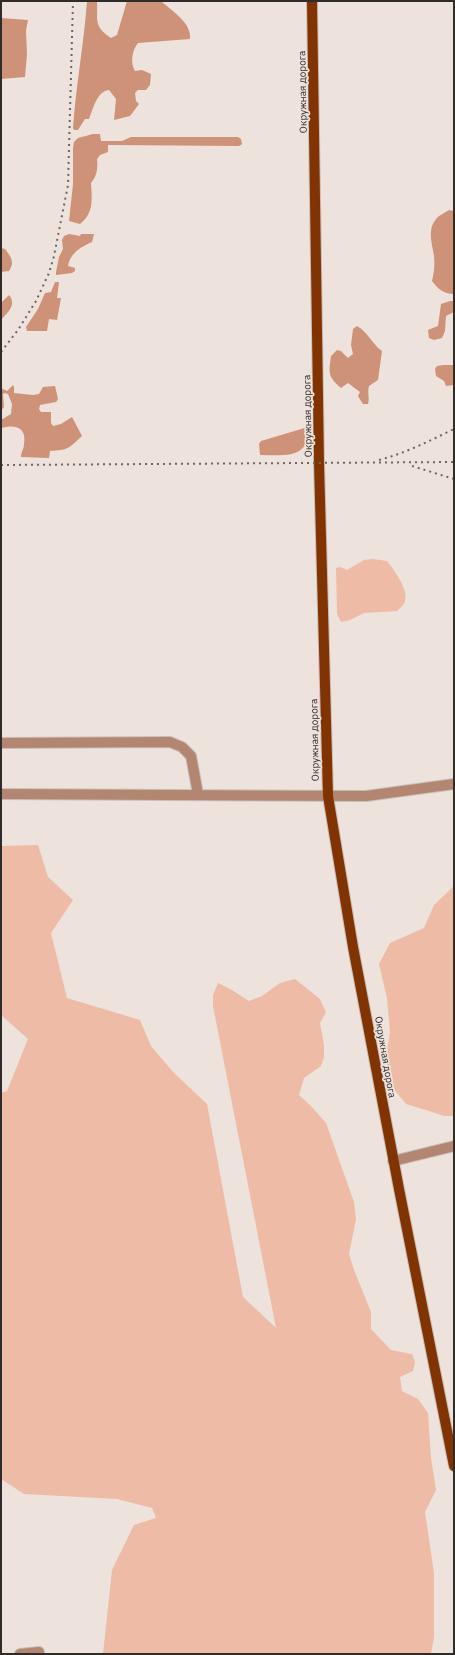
<svg xmlns="http://www.w3.org/2000/svg" width="455" height="1655" viewBox="0 0 455 1655" font-family="'IBM Plex Sans',sans-serif">
	<style>
		.green { fill: #edbba6 }
		.forest { fill: #cd9278 }
		.lines { fill: none; stroke-linecap: round; stroke-linejoin: round }
		.minor-casing { stroke: #c8bdb9; stroke-width: 12 }
		.major-casing { stroke: #c8bdb9; stroke-width: 12 }
		.minor { stroke: #b38671; stroke-width: 10 }
		.major { stroke: #813301; stroke-width: 10 }
		.rail { stroke: #6c6663; stroke-width: 2; stroke-dasharray: 2 4; stroke-linecap: butt }
		.labels { text-anchor: middle; stroke-width: 3.5; stroke-linejoin: round; paint-order: stroke }
		.street-label { font-size: 10px; fill: #2f2b29; stroke: #eee2dd }
	</style>
	<rect width="100%" height="100%" fill="#eee2dd"/>
	<g class="green">
		<path d="M373 559 387 561C394 570 409 590 405 601 404 605 400 608 397 611L364 613 350 620 341 622 337 614 336 568 340 567 347 570 364 560Z"/>
		<path d="M38 845 48 877 73 900 51 933 67 998 140 1020 151 1046 173 1072 207 1104 243 1297 276 1328 213 1006V995L218 983 232 990 249 1001 262 996 280 983 295 979 320 999 326 1012 320 1023 324 1045V1057L321 1066 304 1078 299 1095 311 1106 326 1123 354 1202 356 1219 349 1254 354 1270 371 1312V1329L391 1350 412 1354 415 1362 413 1371 400 1377 402 1391 418 1399 428 1413 431 1458 436 1490 425 1512 434 1573V1637L431 1654H103L112 1570 134 1525 156 1518 152 1508 117 1499 24 1494 1 1479V1093L7 1091 28 1039 1 1015V846Z"/>
		<path d="M454 886V1116H445L406 1104 389 1083 386 1057 390 1032 387 998 379 964 390 943 424 928 434 905Z"/>
	</g>
	<g class="forest">
		<path d="M87 1H97C98 20 93 26 111 38L117 35 127 1H161C172 11 192 23 190 39L138 43C132 50 130 63 135 71L142 70 151 74 150 85 146 90H138L135 93 136 101 139 104 130 116 114 120 116 99 109 90C97 91 93 109 89 119H85L78 130H74L73 128C76 85 84 43 87 1Z"/>
		<path d="M1 18 28 20 26 30 27 54 25 77 1 79Z"/>
		<path d="M93 134H100L101 141H122L131 137H238L241 139 242 144 239 146 108 145V152L100 155 97 159C98 168 97 176 91 183 92 199 94 213 80 224L69 221 73 184V148L74 142 78 138Z"/>
		<path d="M449 210 454 211V294C444 294 438 289 432 281 434 273 435 264 434 256 432 243 427 230 436 219 439 215 445 213 449 210Z"/>
		<path d="M69 234 80 236 81 234H94L92 242C81 247 70 253 68 266L75 268V271L72 273 56 275V272L59 257 63 249 62 240 64 236Z"/>
		<path d="M1 248 5 249C11 257 15 262 9 271L1 272Z"/>
		<path d="M55 282H59L57 298H61L57 320 49 319 47 331H27L26 327 38 309 45 293 51 292Z"/>
		<path d="M9 295C17 305 8 312 1 320V303Z"/>
		<path d="M450 301H454V312L446 316 445 331 442 338 434 340 429 338 428 330 438 326 441 304Z"/>
		<path d="M357 326C368 332 372 344 382 351L378 380 369 386C367 394 370 397 368 404H363L358 396 360 392 348 383 341 388C327 376 329 372 331 356L337 350 341 351 348 358 353 354 351 345 353 329Z"/>
		<path d="M444 365H454V385L446 386 444 381 436 376 435 369 437 366Z"/>
		<path d="M13 385 14 387V393L33 395 39 394 43 387 55 386 58 399 56 402 40 405 39 409 41 412H51V423L53 426 61 424 72 417 82 436C68 449 68 450 50 451L49 458 21 457C21 452 24 449 24 444 27 427 15 424 1 428V420L11 414 12 404 8 394 5 393 3 394 4 407 1 411V388L7 391Z"/>
		<path d="M308 427C310 460 284 455 260 455L259 444 261 441Z"/>
	</g>
	<g class="lines">
		<g class="minor-casing">
			<g id="minor">
				<path d="M1 743 170 742 182 747 191 756 198 794"/>
				<path d="M1 794 366 796 454 784"/>
				<path d="M393 1161 454 1146"/>
				<path d="M20 1654 39 1652"/>
			</g>
		</g>
		<g class="major-casing">
			<path id="major" d="M312 1 319 463 328 796 353 947 399 1189 454 1466"/>
		</g>
		<use href="#minor" class="minor"/>
		<use href="#major" class="major"/>
		<g class="rail">
			<path d="M1 352 18 330 36 301 49 273 54 256 68 185 73 1"/>
			<path d="M379 460C406 453 429 441 454 429"/>
			<path d="M1 465 454 462"/>
			<path d="M412 466 454 479"/>
		</g>
	</g>
	<g class="labels">
		<g class="street-label">
			<text transform="translate(302 92) rotate(-91)" y="4">Окружная дорога</text>
			<text transform="translate(307 416) rotate(-91)" y="4">Окружная дорога</text>
			<text transform="translate(314 740) rotate(-91)" y="4">Окружная дорога</text>
			<text transform="translate(386 1057) rotate(80)" y="4">Окружная дорога</text>
		</g>
	</g>
	<rect width="455" height="1655" fill="none" stroke="#2f2b29" stroke-width="4"/>
</svg>
